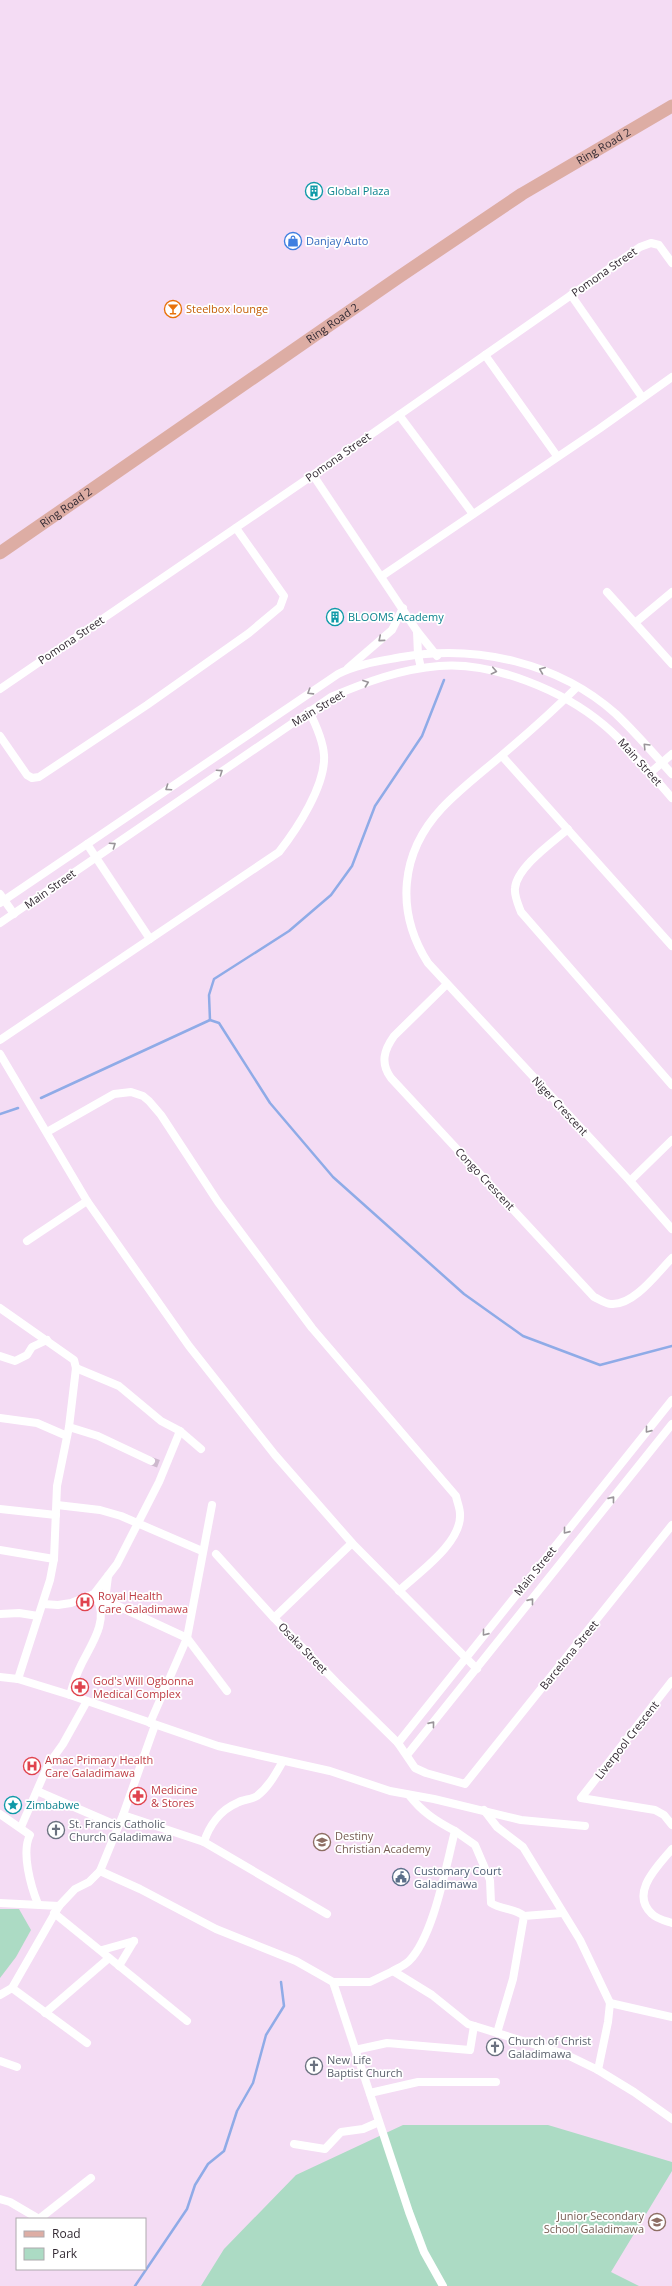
<svg xmlns="http://www.w3.org/2000/svg" width="672" height="2286" viewBox="0 0 672 2286" font-family="'Open Sans',sans-serif">
	<style>
		.green { fill: #acdbc4 }
		.lines { fill: none; stroke-linecap: round; stroke-linejoin: round }
		.stream { stroke: #8fabe7; stroke-width: 2.5 }
		.street-tunnel { stroke: #ceb9ce; stroke-width: 8; stroke-dasharray: 8 4; stroke-linecap: butt }
		.street { stroke: #fff; stroke-width: 8 }
		.primary { stroke: #ddada4; stroke-width: 13 }
		.oneway { stroke: #9a959a }
		.labels { text-anchor: middle; stroke-width: 3.5; stroke-linejoin: round; paint-order: stroke }
		.street-label { font-size: 11px; fill: #342b34; stroke: #fff }
		.culture-label { font-size: 11px; fill: #0d838f; stroke: #fff; text-anchor: start }
		.shop-label { font-size: 11px; fill: #366cbe; stroke: #fff; text-anchor: start }
		.food-label { font-size: 11px; fill: #c56008; stroke: #fff; text-anchor: start }
		.health-label { font-size: 11px; fill: #be3a42; stroke: #fff; text-anchor: start }
		.worship-label { font-size: 11px; fill: #5b616d; stroke: #fff; text-anchor: start }
		.education-label { font-size: 11px; fill: #785e54; stroke: #fff; text-anchor: start }
		.service-label { font-size: 11px; fill: #4e5e75; stroke: #fff; text-anchor: start }
	</style>
	<rect width="100%" height="100%" fill="#f4dcf4"/>
	<g class="green">
		<path d="M0 1909H19L31 1930 16 1957 0 1978Z"/>
		<path d="M403 2125H548L672 2162V2171L611 2272 639 2286H201L224 2249 296 2175Z"/>
	</g>
	<g class="lines">
		<g class="stream">
			<path d="M210 1020 209 995 214 979 289 931 331 895 352 866 375 806 422 736 444 680"/>
			<path d="M41 1098 210 1020 219 1023 270 1103 333 1177 464 1294 523 1336 600 1365 672 1346"/>
			<path d="M0 1114 18 1108"/>
			<path d="M135 2286 187 2209 195 2185 208 2164 224 2151 237 2111 253 2083 266 2035 284 2006 281 1982"/>
		</g>
		<path class="street-tunnel" d="M151 1461 159 1464"/>
		<g class="street">
			<path d="M571 295 642 397"/>
			<path d="M485 355 557 456"/>
			<path d="M399 415 473 514"/>
			<path d="M313 475 417 631 437 656"/>
			<path d="M382 576 599 429 672 377"/>
			<path d="M607 592 672 664"/>
			<path d="M636 622 672 592"/>
			<path d="M417 631 418 655 421 668"/>
			<path d="M348 668 392 630 403 608"/>
			<path d="M577 687C553 711 527 734 501 756 481 773 460 789 442 808 400 853 395 911 428 963L630 1181 672 1229"/>
			<path d="M0 689 313 475 640 247 651 243 659 245 672 263"/>
			<path d="M0 736 27 775 32 778 39 777 147 705 249 633 280 607 284 596 236 528"/>
			<path d="M502 756 672 946"/>
			<path d="M650 773 672 754"/>
			<path d="M568 829C553 842 517 867 515 888 514 896 518 904 521 912L672 1085"/>
			<path d="M87 844 150 939"/>
			<path d="M0 894 14 914"/>
			<path d="M0 903 338 674C357 664 381 661 402 657 477 644 559 663 616 714 636 733 654 754 672 774"/>
			<path d="M0 923 331 697C366 682 401 669 439 666 492 661 564 691 604 725 629 746 650 773 672 798"/>
			<path d="M447 984 394 1036C384 1050 380 1063 391 1078L594 1297C599 1299 606 1304 611 1304 634 1306 658 1272 672 1258"/>
			<path d="M0 1040 279 852C297 829 326 785 324 755 323 740 316 725 309 711"/>
			<path d="M0 1054 87 1201 189 1346 275 1455 352 1543 477 1669"/>
			<path d="M47 1132 114 1094 131 1092 143 1096 149 1101 161 1115 218 1202 312 1328 456 1496C457 1502 460 1508 460 1514 462 1543 418 1573 399 1591"/>
			<path d="M630 1181 672 1140"/>
			<path d="M27 1241 87 1201"/>
			<path d="M0 1308 74 1360 76 1368 69 1427 57 1486 54 1559 50 1580 18 1679"/>
			<path d="M0 1356 15 1361 27 1355 32 1347 47 1340"/>
			<path d="M76 1368 119 1386 161 1421 180 1431 201 1449"/>
			<path d="M0 1418 37 1423 67 1436"/>
			<path d="M69 1427 98 1436 151 1461"/>
			<path d="M57 1505 100 1510 121 1516 202 1551"/>
			<path d="M0 1509 56 1515"/>
			<path d="M352 1543 274 1618 336 1682 398 1743 415 1768 426 1773 465 1784 672 1525"/>
			<path d="M0 1550 54 1559"/>
			<path d="M216 1554 274 1618"/>
			<path d="M105 1600 108 1576"/>
			<path d="M99 1602 105 1600 187 1638 227 1691"/>
			<path d="M43 1604 58 1605 71 1603 94 1594 117 1564 159 1482 180 1431"/>
			<path d="M0 1614 19 1613 38 1616"/>
			<path d="M0 1677 18 1679 70 1695 218 1746 330 1771 390 1791 434 1799 521 1820 585 1826"/>
			<path d="M672 1681 581 1798 655 1810 664 1815 672 1825"/>
			<path d="M70 1695C73 1684 77 1673 82 1663 91 1645 109 1620 97 1599"/>
			<path d="M150 1723 187 1638 212 1505"/>
			<path d="M398 1743 672 1400"/>
			<path d="M407 1755 672 1424"/>
			<path d="M37 1791 118 1826"/>
			<path d="M484 1810 497 1827 523 1847 580 1940 610 2003 608 2022 598 2070"/>
			<path d="M0 1814 30 1835C21 1852 31 1887 38 1904"/>
			<path d="M123 1815 204 1842 327 1914"/>
			<path d="M21 1827 48 1765 63 1744 87 1701"/>
			<path d="M455 1831 475 1845 490 1880 491 1903C502 1910 515 1908 524 1916"/>
			<path d="M204 1842C209 1826 220 1810 237 1803 243 1799 251 1800 257 1796 269 1787 276 1773 283 1761"/>
			<path d="M672 1849C658 1866 629 1893 652 1914 657 1919 666 1921 672 1923"/>
			<path d="M100 1871 140 1889 216 1929 296 1961 333 1982H370L393 1971 432 1995 468 2024 565 2054 598 2070 634 2092 672 2119"/>
			<path d="M0 1903 59 1906"/>
			<path d="M54 1913 187 2021"/>
			<path d="M102 1950 134 1941"/>
			<path d="M119 1966 134 1941"/>
			<path d="M393 1971C398 1968 405 1965 409 1961 434 1936 446 1865 455 1831 436 1821 422 1812 409 1795"/>
			<path d="M333 1982 409 2212 424 2252 443 2286"/>
			<path d="M12 1988 87 2043"/>
			<path d="M0 1995 12 1988 59 1906 75 1889 89 1882 100 1871 123 1815 155 1725"/>
			<path d="M610 2003 672 2017"/>
			<path d="M45 2013 109 1958"/>
			<path d="M497 2033 513 1979 524 1916 562 1913"/>
			<path d="M355 2050 387 2043 470 2050 474 2026"/>
			<path d="M0 2061 17 2067"/>
			<path d="M370 2093 418 2082H496"/>
			<path d="M294 2144 325 2149 341 2132 363 2129 379 2122"/>
			<path d="M0 2199 10 2202 39 2219"/>
			<path d="M39 2219 91 2178"/>
		</g>
		<path class="primary" id="s1" d="M0 553 399 277 522 194 672 106"/>
	</g>
	<defs><path id="oneway-chevron" d="M-2-3.5L2.5 0L-2 3.5" fill="none" stroke-width="1.6" stroke-linecap="round" stroke-linejoin="round"/></defs>
	<g class="oneway">
		<use href="#oneway-chevron" transform="translate(381 639) rotate(140)"/>
		<use href="#oneway-chevron" transform="translate(542 670) rotate(-158)"/>
		<use href="#oneway-chevron" transform="translate(494 671) rotate(12)"/>
		<use href="#oneway-chevron" transform="translate(366 683) rotate(-20)"/>
		<use href="#oneway-chevron" transform="translate(310 692) rotate(148)"/>
		<use href="#oneway-chevron" transform="translate(646 746) rotate(-134)"/>
		<use href="#oneway-chevron" transform="translate(220 772) rotate(-34)"/>
		<use href="#oneway-chevron" transform="translate(168 788) rotate(146)"/>
		<use href="#oneway-chevron" transform="translate(113 845) rotate(-34)"/>
		<use href="#oneway-chevron" transform="translate(648 1430) rotate(129)"/>
		<use href="#oneway-chevron" transform="translate(612 1499) rotate(-51)"/>
		<use href="#oneway-chevron" transform="translate(566 1531) rotate(129)"/>
		<use href="#oneway-chevron" transform="translate(531 1601) rotate(-51)"/>
		<use href="#oneway-chevron" transform="translate(485 1633) rotate(129)"/>
		<use href="#oneway-chevron" transform="translate(432 1724) rotate(-51)"/>
	</g>
	<defs>
		<g id="building-ring" transform="scale(0.9)"><circle r="9.5" fill="#fff" stroke="#0f9aa8" stroke-width="1.5"/><path d="M-4-6H4V6H1V3H-1V6H-4ZM-2.5-4.3h1.7v1.8h-1.7ZM.8-4.3h1.7v1.8H.8ZM-2.5-1h1.7V.8h-1.7ZM.8-1h1.7V.8H.8Z" fill="#0f9aa8"/></g>
		<g id="shop-ring" transform="scale(0.9)"><circle r="9.5" fill="#fff" stroke="#3f7fe0" stroke-width="1.5"/><path d="M-5-2.5h2.3a2.7 3.5 0 0 1 5.4 0H5L5.5 6h-11ZM-1.5-2.5h3a1.5 2.3 0 0 0-3 0Z" fill="#3f7fe0"/></g>
		<g id="bar-ring" transform="scale(0.9)"><circle r="9.5" fill="#fff" stroke="#e8710a" stroke-width="1.5"/><path d="M-6-5H6L.8 .8V4.5H3.5V6h-7V4.5H-.8V.8Z" fill="#e8710a"/></g>
		<g id="hospital-ring" transform="scale(0.9)"><circle r="9.5" fill="#fff" stroke="#e0444e" stroke-width="1.5"/><path d="M-5-5h3v3.5h4V-5h3V5h-3V1.5h-4V5h-3Z" fill="#e0444e"/></g>
		<g id="pharmacy-ring" transform="scale(0.9)"><circle r="9.5" fill="#fff" stroke="#e0444e" stroke-width="1.5"/><path d="M-2-6h4v4h4v4h-4v4h-4v-4h-4v-4h4Z" fill="#e0444e"/></g>
		<g id="sight-ring" transform="scale(0.9)"><circle r="9.5" fill="#fff" stroke="#0f9aa8" stroke-width="1.5"/><path d="M0-6L1.8-2.2L6-1.7L2.9 1.2L3.7 5.4L0 3.3L-3.7 5.4L-2.9 1.2L-6-1.7L-1.8-2.2Z" fill="#0f9aa8"/></g>
		<g id="church-ring" transform="scale(0.9)"><circle r="9.5" fill="#fff" stroke="#6b7280" stroke-width="1.5"/><path d="M-1.2-6h2.4v3.5h3.3v2.4h-3.3V6h-2.4V-.1h-3.3v-2.4h3.3Z" fill="#6b7280"/></g>
		<g id="school-ring" transform="scale(0.9)"><circle r="9.5" fill="#fff" stroke="#8d6e63" stroke-width="1.5"/><path d="M0-5L7-2L0 1L-7-2ZM-4 1L0 2.5L4 1V4Q0 6-4 4Z" fill="#8d6e63"/></g>
		<g id="civic-ring" transform="scale(0.9)"><circle r="9.5" fill="#fff" stroke="#5c6f8a" stroke-width="1.5"/><path d="M-.6-6.5H3V-4.5H.6V-3L4-1V1h2V6H-6V1h2V-1L-.6-3ZM-1.2 2.5V6h2.4V2.5Z" fill="#5c6f8a"/></g>
	</defs>
	<g fill-rule="evenodd">
		<use href="#building-ring" x="314" y="191"/>
		<use href="#shop-ring" x="293" y="241"/>
		<use href="#bar-ring" x="173" y="309"/>
		<use href="#building-ring" x="335" y="617"/>
		<use href="#hospital-ring" x="85" y="1602"/>
		<use href="#pharmacy-ring" x="80" y="1687"/>
		<use href="#hospital-ring" x="32" y="1766"/>
		<use href="#pharmacy-ring" x="138" y="1796"/>
		<use href="#sight-ring" x="13" y="1805"/>
		<use href="#church-ring" x="56" y="1830"/>
		<use href="#school-ring" x="322" y="1842"/>
		<use href="#civic-ring" x="401" y="1877"/>
		<use href="#church-ring" x="495" y="2047"/>
		<use href="#church-ring" x="314" y="2066"/>
		<use href="#school-ring" x="657" y="2222"/>
	</g>
	<g class="labels">
		<g class="street-label">
			<text dy="4" stroke="none"><textPath href="#s1" startOffset="728">Ring Road 2</textPath></text>
			<text transform="translate(604 272) rotate(-35)" y="4">Pomona Street</text>
			<text dy="4" stroke="none"><textPath href="#s1" startOffset="404">Ring Road 2</textPath></text>
			<text transform="translate(338 457) rotate(-35)" y="4">Pomona Street</text>
			<text dy="4" stroke="none"><textPath href="#s1" startOffset="80">Ring Road 2</textPath></text>
			<text transform="translate(71 640) rotate(-34)" y="4">Pomona Street</text>
			<text transform="translate(318 708) rotate(-31)" y="4">Main Street</text>
			<text transform="translate(640 762) rotate(48)" y="4">Main Street</text>
			<text transform="translate(50 889) rotate(-35)" y="4">Main Street</text>
			<text transform="translate(560 1106) rotate(47)" y="4">Niger Crescent</text>
			<text transform="translate(485 1179) rotate(47)" y="4">Congo Crescent</text>
			<text transform="translate(535 1571) rotate(-51)" y="4">Main Street</text>
			<text transform="translate(303 1648) rotate(46)" y="4">Osaka Street</text>
			<text transform="translate(569 1655) rotate(-51)" y="4">Barcelona Street</text>
			<text transform="translate(627 1740) rotate(-52)" y="4">Liverpool Crescent</text>
		</g>
		<g class="culture-label">
			<text x="327" y="195">Global Plaza</text>
			<text x="348" y="621">BLOOMS Academy</text>
			<text x="26" y="1809">Zimbabwe</text>
		</g>
		<g class="shop-label">
			<text x="306" y="245">Danjay Auto</text>
		</g>
		<g class="food-label">
			<text x="186" y="313">Steelbox lounge</text>
		</g>
		<g class="health-label">
			<text x="98" y="1600">Royal Health<tspan x="98" dy="13">Care Galadimawa</tspan></text>
			<text x="93" y="1685">God's Will Ogbonna<tspan x="93" dy="13">Medical Complex</tspan></text>
			<text x="45" y="1764">Amac Primary Health<tspan x="45" dy="13">Care Galadimawa</tspan></text>
			<text x="151" y="1794">Medicine<tspan x="151" dy="13">&amp; Stores</tspan></text>
		</g>
		<g class="worship-label">
			<text x="69" y="1828">St. Francis Catholic<tspan x="69" dy="13">Church Galadimawa</tspan></text>
			<text x="508" y="2045">Church of Christ<tspan x="508" dy="13">Galadimawa</tspan></text>
			<text x="327" y="2064">New Life<tspan x="327" dy="13">Baptist Church</tspan></text>
		</g>
		<g class="education-label">
			<text x="335" y="1840">Destiny<tspan x="335" dy="13">Christian Academy</tspan></text>
			<text x="644" y="2220" text-anchor="end">Junior Secondary<tspan x="644" dy="13">School Galadimawa</tspan></text>
		</g>
		<g class="service-label">
			<text x="414" y="1875">Customary Court<tspan x="414" dy="13">Galadimawa</tspan></text>
		</g>
	</g>
	<rect x="16" y="2218" width="130" height="52" fill="#ffffff" stroke="#aeaaae"/>
	<rect x="24" y="2231" width="20" height="6" fill="#ddada4" stroke="#aeaaae"/>
	<text x="52" y="2238" font-size="12" fill="#342b34">Road</text>
	<rect x="24" y="2248" width="20" height="12" fill="#acdbc4" stroke="#aeaaae"/>
	<text x="52" y="2258" font-size="12" fill="#342b34">Park</text>
</svg>
